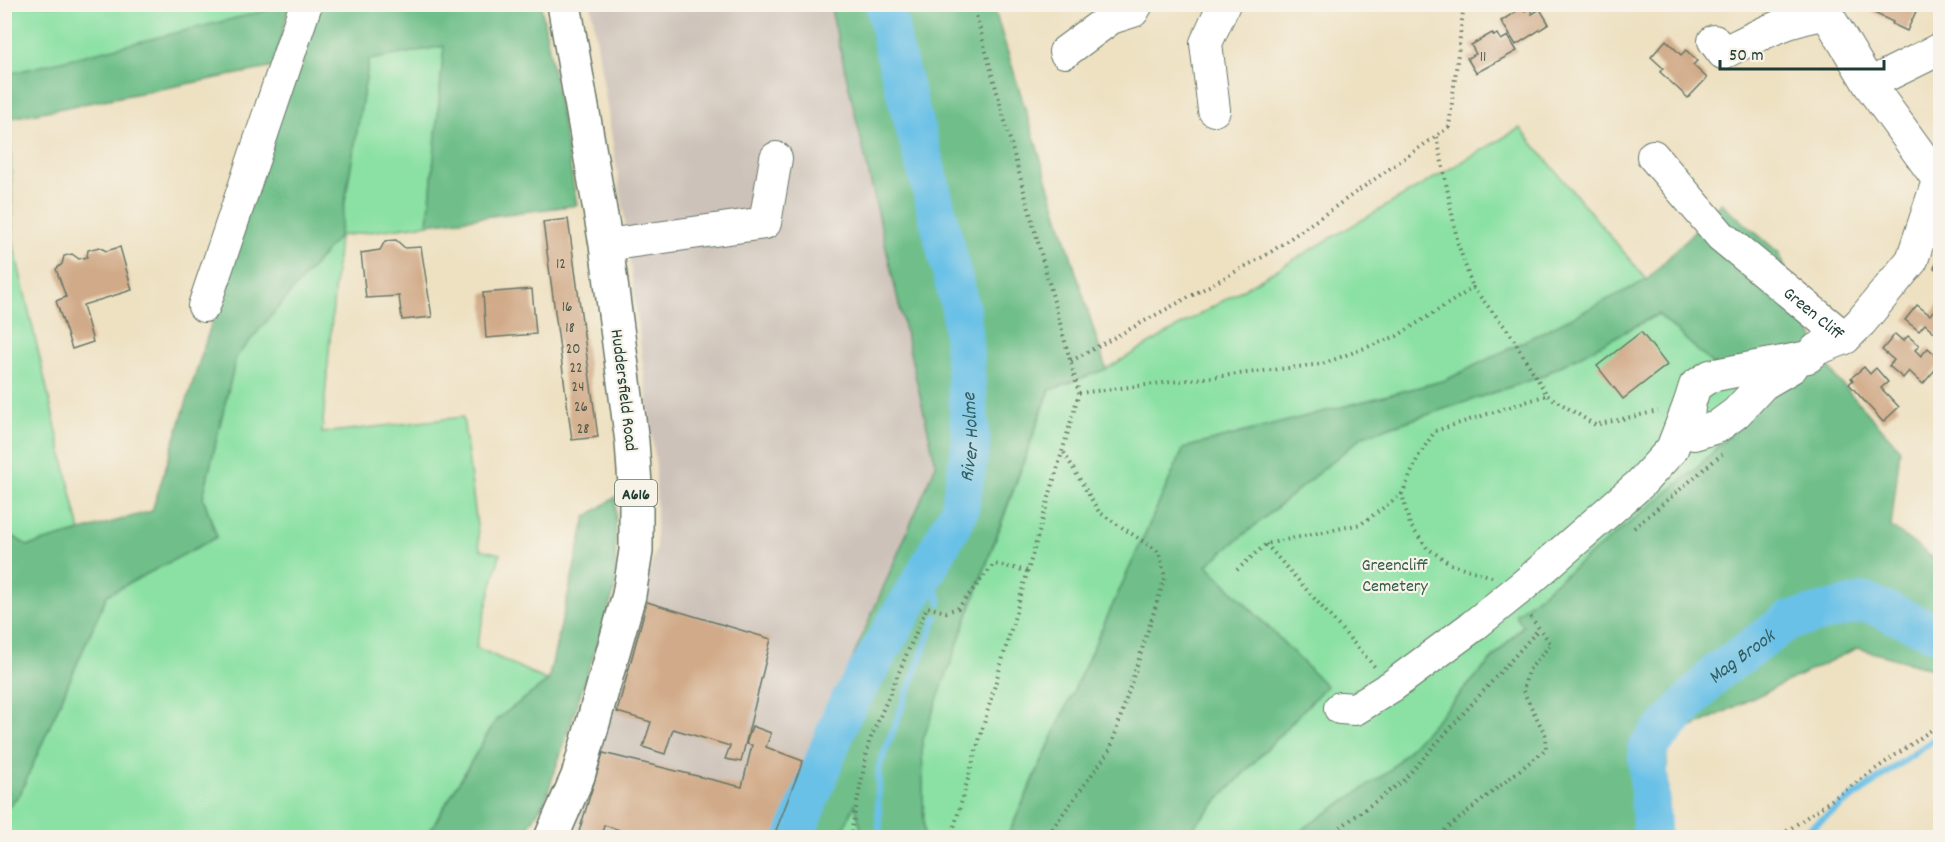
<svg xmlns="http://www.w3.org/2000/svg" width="1945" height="842" viewBox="0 0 1945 842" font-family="Dekko,sans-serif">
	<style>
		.industrial { fill: #cdc2b9 }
		.green { fill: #8be1a4; stroke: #558f6c; stroke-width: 1.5 }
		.forest { fill: #70bf8a; stroke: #487e5f; stroke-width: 1.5 }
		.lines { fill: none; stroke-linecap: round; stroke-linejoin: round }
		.stream { stroke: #6ac1e7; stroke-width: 7 }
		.river { stroke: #6ac1e7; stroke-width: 39 }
		.building { fill: #d1ab89 }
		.minor-casing { stroke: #677666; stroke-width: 34 }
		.major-casing { stroke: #677666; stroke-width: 36 }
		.path { stroke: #677666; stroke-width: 4; stroke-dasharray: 1.5 4.5; stroke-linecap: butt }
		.minor { stroke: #fff; stroke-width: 32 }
		.major { stroke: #fff; stroke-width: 33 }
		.labels { text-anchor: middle; stroke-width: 4.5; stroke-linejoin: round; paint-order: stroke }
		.number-label { font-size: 15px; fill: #4c5849 }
		.shield { fill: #f7f3e8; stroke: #60746a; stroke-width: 1.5 }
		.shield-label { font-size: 16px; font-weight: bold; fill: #1f3d34 }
		.street-label { font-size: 18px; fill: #1f3d34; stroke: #f7f3e8 }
		.park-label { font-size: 18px; fill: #355e4a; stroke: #f7f3e8 }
		.water-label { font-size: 20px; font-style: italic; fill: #325e61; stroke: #f7f3e8 }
	</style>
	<rect width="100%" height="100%" fill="#f7f3e8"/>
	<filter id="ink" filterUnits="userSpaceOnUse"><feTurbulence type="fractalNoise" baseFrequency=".0167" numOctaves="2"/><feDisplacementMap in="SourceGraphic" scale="12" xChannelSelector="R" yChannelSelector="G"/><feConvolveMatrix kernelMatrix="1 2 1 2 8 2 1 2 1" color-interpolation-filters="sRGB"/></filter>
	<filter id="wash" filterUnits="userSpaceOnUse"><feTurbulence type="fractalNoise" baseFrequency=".008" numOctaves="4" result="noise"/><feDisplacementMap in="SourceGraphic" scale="24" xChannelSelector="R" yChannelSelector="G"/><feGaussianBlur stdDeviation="1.35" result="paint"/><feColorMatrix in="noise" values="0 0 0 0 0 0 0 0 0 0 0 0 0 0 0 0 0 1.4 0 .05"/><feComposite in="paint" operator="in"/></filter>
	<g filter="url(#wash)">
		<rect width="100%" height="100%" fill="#eee1c2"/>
		<path class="industrial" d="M591 5H830L937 465 776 837 573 838 656 549V467L624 215Z"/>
		<g class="green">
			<path d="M4 5H290L5 75Z"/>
			<path d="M444 46 428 224 339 236 322 433 463 417 480 549 500 554 476 647 548 681 496 720 426 837H5L4 810 20 794 107 595 217 537 203 497 236 357 339 236 369 60Z"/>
			<path d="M4 119H10L13 243 80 531 27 546 5 531Z"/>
			<path d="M1520 128 1647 280 1446 380 1184 448 1007 837H924L922 742 1050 390 1106 369Z"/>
			<path d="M1658 314 1758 406 1694 471 1515 615 1523 625 1388 772 1291 837 1183 838 1326 686 1207 565 1363 436 1540 377Z"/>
			<path d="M855 803 863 837H840Z"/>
		</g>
		<g class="forest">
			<path d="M289 5 274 67 5 119 4 75Z"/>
			<path d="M321 5H541L577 205 428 224 444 46 369 60 339 236 236 357 203 497 217 537 107 595 20 794 5 810V531L28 546 152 511 294 63Z"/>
			<path d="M830 5H993L1106 369 1049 390 922 742 924 837H863L855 804 840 837H776L936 465Z"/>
			<path d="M1721 203 1779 253 1820 354 1837 379 1900 449 1891 527 1940 563V671L1857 648 1666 740 1670 837H1291L1388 772 1523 626 1515 615 1694 471 1758 406 1658 314 1540 377 1363 436 1207 565 1326 686 1183 837 1007 838 1184 448 1446 380 1647 280Z"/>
			<path d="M616 497 615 589 545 801 522 837 426 838 496 720 548 681 586 517Z"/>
		</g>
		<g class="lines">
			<g class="stream">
				<path d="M923 577 937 592 940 603"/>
				<path d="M880 838 878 801 879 767 936 617"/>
				<path d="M1796 838 1940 735"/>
			</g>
			<g class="river">
				<path id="s1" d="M794 838 843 713 923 577 959 511 971 445 961 311 931 188 894 50 885 4"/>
				<path id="s2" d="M1652 838 1647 748 1716 673 1788 621 1865 602 1940 634"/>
			</g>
		</g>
		<g id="blocks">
			<g class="building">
				<path d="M1873 4H1913L1918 7 1907 31 1892 24 1893 22 1870 11Z"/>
				<path d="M1523 7 1525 11 1530 8 1532 14 1540 9 1549 24 1516 45 1501 21Z"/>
				<path d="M1492 33 1494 36 1497 34 1501 40 1508 36 1517 51 1476 73 1467 58 1476 54 1471 45Z"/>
				<path d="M1666 40 1681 55 1686 50 1697 61 1693 65 1707 78 1688 98 1660 72 1663 68 1651 57Z"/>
				<path d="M568 219 598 437 572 440 543 222Z"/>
				<path d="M396 240 405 248 421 247 432 317 402 320 399 296 366 298 361 253 380 250 385 241Z"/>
				<path d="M99 247 106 251 120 247 132 290 83 305 93 342 72 349 56 301 66 297 56 269 62 264 64 256 72 254 79 259 87 257 88 250Z"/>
				<path d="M1940 255V272L1934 268Z"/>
				<path d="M532 289 536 334 486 338 483 293Z"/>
				<path d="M1940 302V337L1925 324 1919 331 1905 320 1917 305 1930 315Z"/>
				<path d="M1641 332 1667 365 1623 399 1597 366Z"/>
				<path d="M1895 334 1903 341 1908 336 1919 345 1915 350 1921 356 1928 348 1940 359V364L1923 384 1909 371 1903 378 1889 366 1894 360 1882 350Z"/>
				<path d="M1864 367 1870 374 1876 368 1888 382 1881 388 1899 407 1883 422 1849 384 1853 380 1851 378Z"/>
				<path d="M647 602 771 639 741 762 725 759 730 746 673 729 665 754 643 747 651 722 617 712Z"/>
				<path d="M752 726 771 733 766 747 803 761 773 838H644L604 825 601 838H587L578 835 603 753 742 787 752 745 746 744Z"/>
			</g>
		</g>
	</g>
	<g filter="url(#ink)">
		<use href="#blocks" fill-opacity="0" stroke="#677666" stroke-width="1.5"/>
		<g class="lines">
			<g class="minor-casing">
				<g id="minor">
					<path d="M1821 4 1869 84 1940 182"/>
					<path d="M1714 41 1723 53C1759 35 1785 20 1826 14"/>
					<path d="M1065 52 1111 18 1133 11 1137 4"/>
					<path d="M1869 84 1940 49"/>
					<path d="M1214 110 1206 43 1224 4"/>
					<path id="s3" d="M1653 156 1721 236 1845 338 1861 322 1912 260 1938 181"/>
					<path d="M606 245 765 223 776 158"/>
					<path d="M204 306 306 4"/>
					<path d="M1689 405 1688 425 1694 434 1717 427 1736 413 1763 384 1792 367"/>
					<path d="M1340 708 1355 709 1392 686 1473 626 1524 585 1640 484 1672 449 1689 405 1695 386 1710 376 1808 357 1817 349 1845 338"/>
				</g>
			</g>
			<g class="major-casing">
				<path id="major" d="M551 838 578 776 629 595 636 551V499L632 442 606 245 564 4"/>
			</g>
			<g class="path">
				<path d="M1437 137 1458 244 1473 288"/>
				<path d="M1071 361 1268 254 1449 127 1464 4"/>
				<path d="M1079 393 1322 364 1397 336 1473 288 1509 332 1547 395 1595 425 1658 411"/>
				<path d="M1634 528 1722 454"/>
				<path d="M1266 544 1375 667"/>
				<path d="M1237 570 1266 544 1361 524 1402 494"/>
				<path d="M1492 577 1451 564 1427 548 1410 525 1402 494 1418 457 1435 431 1547 395"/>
				<path d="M850 838 869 742 927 607 946 612 958 608 994 564 1028 571"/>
				<path d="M951 838 1079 393 973 4"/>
				<path d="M1045 838 1110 750 1165 577 1159 552 1099 512 1063 451"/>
				<path d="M1326 838 1403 781 1538 630"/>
				<path d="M1435 838 1546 749 1545 734 1523 691 1528 671 1551 644 1529 615"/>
				<path d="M1777 838 1940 724"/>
			</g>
			<use href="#minor" class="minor"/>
			<use href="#major" class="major"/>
		</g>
	</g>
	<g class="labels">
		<g class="number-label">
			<text x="1483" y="61">11</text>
			<text x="561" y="268">12</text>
			<text x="567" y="311">16</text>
			<text x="570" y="332">18</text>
			<text x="573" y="353">20</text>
			<text x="576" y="372">22</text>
			<text x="578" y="391">24</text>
			<text x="581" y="411">26</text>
			<text x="583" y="433">28</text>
		</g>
		<rect class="shield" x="615" y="480" width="42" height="26" rx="4.5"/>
		<g class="shield-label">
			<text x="636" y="499">A616</text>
		</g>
		<g class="street-label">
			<text dy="6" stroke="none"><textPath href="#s3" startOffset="226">Green Cliff</textPath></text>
			<text transform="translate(625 390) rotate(83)" y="6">Huddersfield Road</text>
		</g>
		<g class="park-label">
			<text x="1395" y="570">Greencliff<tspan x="1395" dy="21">Cemetery</tspan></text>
		</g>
		<g class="water-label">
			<text dy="7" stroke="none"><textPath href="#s1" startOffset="442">River Holme</textPath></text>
			<text dy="7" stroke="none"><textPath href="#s2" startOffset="222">Mag Brook</textPath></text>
		</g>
	</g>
	<rect width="1945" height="842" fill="none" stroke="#f7f3e8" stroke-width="24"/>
	<path d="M1720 60v9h164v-9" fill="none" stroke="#1f3d34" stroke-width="3"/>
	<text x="1729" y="60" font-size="18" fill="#1f3d34" stroke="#f7f3e8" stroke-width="4.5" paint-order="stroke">50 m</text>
</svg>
